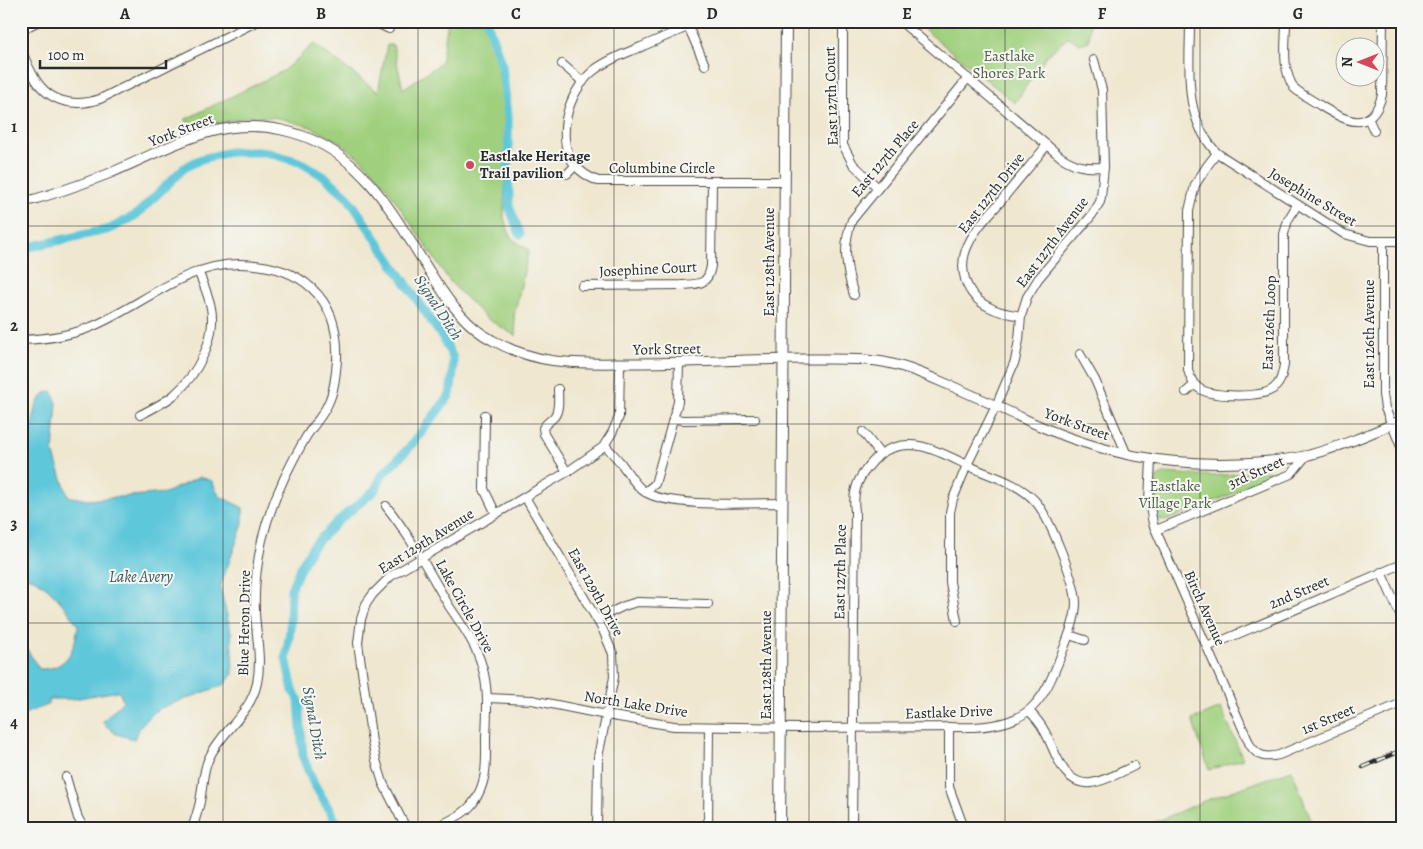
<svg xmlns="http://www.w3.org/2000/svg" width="1423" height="849" viewBox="0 0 1423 849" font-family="Alegreya,serif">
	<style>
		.green { fill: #a0d07e; stroke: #667e54 }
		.water { fill: #5ec7da; stroke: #447982 }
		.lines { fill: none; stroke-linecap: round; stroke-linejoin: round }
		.canal { stroke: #5ec7da; stroke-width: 9 }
		.minor-casing { stroke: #484744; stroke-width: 10 }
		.tertiary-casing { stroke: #484744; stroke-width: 11 }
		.secondary-casing { stroke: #484744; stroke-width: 12 }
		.minor { stroke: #fff; stroke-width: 8 }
		.tertiary { stroke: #fff; stroke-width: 9 }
		.secondary { stroke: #fff; stroke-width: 10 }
		.rail-casing { stroke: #2b2b2b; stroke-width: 4.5 }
		.rail { stroke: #f6f6f2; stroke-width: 2.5; stroke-dasharray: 8; stroke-linecap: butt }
		.grid { fill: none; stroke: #2b2b2b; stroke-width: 1; stroke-opacity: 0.55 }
		.poi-dot { fill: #d1495b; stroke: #f6f6f2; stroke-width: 2 }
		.labels { text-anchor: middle; stroke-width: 4; stroke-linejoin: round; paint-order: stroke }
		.park-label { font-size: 15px; fill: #4e5d44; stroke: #f6f6f2 }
		.street-label { font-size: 15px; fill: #2b2b2b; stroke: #f6f6f2 }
		.poi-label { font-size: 15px; font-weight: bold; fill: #2b2b2b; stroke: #f6f6f2; text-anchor: start }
		.water-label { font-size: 16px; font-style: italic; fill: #3a5a60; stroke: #f6f6f2 }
		.neatline { fill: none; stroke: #2b2b2b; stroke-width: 2 }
		.grid-label { font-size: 16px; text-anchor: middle; font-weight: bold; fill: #2b2b2b }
	</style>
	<rect width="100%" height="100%" fill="#f6f6f2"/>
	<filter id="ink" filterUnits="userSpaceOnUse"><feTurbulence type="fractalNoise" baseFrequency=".02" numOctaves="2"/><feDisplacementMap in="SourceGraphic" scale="10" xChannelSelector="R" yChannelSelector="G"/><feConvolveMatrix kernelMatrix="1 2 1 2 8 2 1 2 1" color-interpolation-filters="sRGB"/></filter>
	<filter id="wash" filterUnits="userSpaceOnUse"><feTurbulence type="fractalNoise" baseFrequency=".0096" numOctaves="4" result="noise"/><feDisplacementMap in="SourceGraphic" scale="20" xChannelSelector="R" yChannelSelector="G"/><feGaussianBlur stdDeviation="1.12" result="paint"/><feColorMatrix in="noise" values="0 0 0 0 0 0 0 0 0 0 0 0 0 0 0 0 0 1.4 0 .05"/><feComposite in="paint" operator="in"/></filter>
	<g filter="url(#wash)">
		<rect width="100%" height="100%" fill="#efe7cf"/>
		<g class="green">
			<path d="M448 21H484L497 62 506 122 504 218 511 238 529 250 514 316 516 336 486 318 451 283 387 188 371 168 340 142 311 127 279 118 252 116 200 127 184 120 283 71 314 44 378 92 387 45H393L403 89 441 63Z"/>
			<path d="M914 21H1090L1089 41 1079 44 1069 37 1047 55 1015 103Z"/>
			<path d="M1280 470 1283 473 1166 521 1159 519C1152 507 1154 491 1156 478L1165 473 1211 476Z"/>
			<path d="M1221 708 1243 759 1209 770 1192 720Z"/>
			<path d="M1292 770 1314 828H1142L1204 801Z"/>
		</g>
		<path class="water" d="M52 391 57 403 53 452 68 496 87 500 165 493 200 477 212 481 219 496 243 508V524L220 587 231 632 233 674 224 685 158 709 142 724 134 739 116 734 102 722 123 701 119 691 73 699H50L48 705 21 715V639L39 669C67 670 75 650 78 625 65 607 45 577 21 576V458L31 430 37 403 45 393Z"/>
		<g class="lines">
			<g class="canal">
				<path d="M487 21 502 66 508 117 509 206 520 234"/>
				<path d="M29 247 110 229 136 215 184 168 201 159 229 152H265L300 162 325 177 347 196 443 338 453 358V372L450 395 409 448 383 474 375 490 338 521 313 546 300 568 291 589 290 630 286 658 293 691 299 701 303 757 313 782 340 828"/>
			</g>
		</g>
	</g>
	<g filter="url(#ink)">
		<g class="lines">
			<g class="minor-casing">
				<g id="minor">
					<path d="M372 21 389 29"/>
					<path d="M701 21C681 30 661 38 641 47 625 53 607 60 593 71 574 87 563 115 565 139 566 160 580 174 598 181H784"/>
					<path d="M843 21V145L853 164 878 188"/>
					<path d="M900 21 1061 157C1077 167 1085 168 1104 167"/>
					<path d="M1190 21C1190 69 1182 116 1217 153L1344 234 1370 241H1402"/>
					<path d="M1286 21C1286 43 1281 69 1294 88 1302 95 1312 100 1321 106 1346 122 1372 134 1382 95L1383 21"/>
					<path d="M688 26 705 65"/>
					<path d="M21 30 39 21"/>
					<path d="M21 50C25 58 28 67 33 75 47 102 73 108 100 99L258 21"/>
					<path d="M562 64 583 82"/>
					<path d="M1368 118 1374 131"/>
					<path d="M1217 153 1207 166 1195 185 1189 211 1188 370C1190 378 1193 385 1200 389 1213 397 1260 398 1273 389 1281 383 1282 375 1284 365V234L1288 220 1297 205"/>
					<path d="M567 174 575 166"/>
					<path d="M1383 242V395L1385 408 1402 449"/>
					<path d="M582 286 681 285C697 284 708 286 711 266L712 182"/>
					<path d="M854 295C846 270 842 245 852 220L968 78"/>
					<path d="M1021 316C1011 314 1000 313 991 308 964 296 956 266 970 241 977 226 990 214 1001 201 1016 182 1032 164 1047 145"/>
					<path d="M21 340C46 339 69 336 91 327 140 307 184 264 239 264 300 265 340 296 337 360 336 373 335 387 330 399 325 414 314 424 306 437 287 469 271 503 262 540 257 563 254 588 255 612 256 635 262 659 257 683 250 715 222 730 209 758 202 772 203 791 199 806 197 813 195 821 192 828"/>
					<path d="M1080 354 1095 380 1127 455"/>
					<path d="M558 389C558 398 560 410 554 417 550 421 546 423 543 428L544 434 567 472"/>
					<path d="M1186 392 1194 385"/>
					<path d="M140 415C152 409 164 403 174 395 196 376 217 339 211 308 209 296 203 283 198 271"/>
					<path d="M485 415 484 489 496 514"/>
					<path d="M673 419 683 420 755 419"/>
					<path d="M605 445C610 451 615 456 620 462 628 472 634 485 645 492 671 508 749 503 782 503"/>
					<path d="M1151 460 1149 501 1153 524 1250 745C1258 757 1266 758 1279 755L1402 703"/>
					<path d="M645 492 655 484 673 419 678 402 679 363"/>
					<path d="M525 497 603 630 613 654 614 677 598 757 597 828"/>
					<path d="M386 506C411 537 429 572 449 606 461 624 476 644 482 666 489 689 487 713 486 737 486 762 488 782 473 803 464 815 448 821 435 828"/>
					<path d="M1156 530 1291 474 1306 456"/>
					<path d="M1381 572 1402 619"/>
					<path d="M597 619 624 606 637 602 708 604"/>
					<path d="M957 621 950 582V512L953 499 967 465 996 406 1015 361 1019 340 1021 316 1027 297 1038 279 1092 215 1100 202 1101 197 1104 167 1102 90 1094 60"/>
					<path d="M1069 635 1085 640"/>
					<path d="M1207 647 1402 564"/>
					<path d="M487 698 532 700 606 715 674 726 797 728 974 727C1031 724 1043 702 1062 653 1068 637 1076 620 1076 602 1075 581 1049 516 1035 501 1017 481 988 476 965 464 936 450 910 435 880 454"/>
					<path d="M1029 711C1035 717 1041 724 1045 732 1056 751 1062 786 1091 783 1106 781 1121 772 1134 766"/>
					<path d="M949 727V787L964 828"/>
					<path d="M66 777 78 818 84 828"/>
					<path d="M406 828 383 783 376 760 372 742 358 643 361 619 366 604 373 594 391 576 567 472 603 447 612 433 619 417 620 363"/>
					<path d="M708 828 709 727"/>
					<path d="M852 828 855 511C851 485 863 471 880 454L863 432"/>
				</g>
			</g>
			<g class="tertiary-casing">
				<path id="tertiary" d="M21 203C51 195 80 185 108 174 166 150 217 115 282 130 363 147 394 217 435 280 450 303 467 327 492 340 541 367 579 363 633 363 691 363 750 359 809 359 831 359 855 358 877 361 900 364 921 373 942 382 973 395 1003 409 1033 423 1103 454 1163 466 1241 463 1263 462 1287 460 1309 455 1340 447 1372 433 1402 420"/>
			</g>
			<g class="secondary-casing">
				<path id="secondary" d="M780 828 786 21"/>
			</g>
			<use href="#minor" class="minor"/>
			<use href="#tertiary" class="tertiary"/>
			<use href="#secondary" class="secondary"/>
			<g class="rail-casing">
				<path id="rail" d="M1363 767 1402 750"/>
			</g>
			<use href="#rail" class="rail"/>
		</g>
	</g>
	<path class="grid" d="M223 21V828M418 21V828M614 21V828M809 21V828M1005 21V828M1200 21V828M21 226H1402M21 424H1402M21 623H1402"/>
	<circle class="poi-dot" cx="470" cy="165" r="5"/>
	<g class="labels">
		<g class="park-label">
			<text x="1009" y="61">Eastlake<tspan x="1009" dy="17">Shores Park</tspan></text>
			<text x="1175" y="491">Eastlake<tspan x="1175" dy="17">Village Park</tspan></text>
		</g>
		<g class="street-label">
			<text transform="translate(831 96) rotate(-92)" y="5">East 127th Court</text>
			<text transform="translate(181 130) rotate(-21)" y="5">York Street</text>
			<text transform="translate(885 158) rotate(-50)" y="5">East 127th Place</text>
			<text x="662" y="173">Columbine Circle</text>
			<text transform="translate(991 193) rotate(-52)" y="5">East 127th Drive</text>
			<text transform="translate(1313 197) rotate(31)" y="5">Josephine Street</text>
			<text transform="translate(1052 242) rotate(-53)" y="5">East 127th Avenue</text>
			<text transform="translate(769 262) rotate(-90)" y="5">East 128th Avenue</text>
			<text transform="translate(648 269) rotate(-3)" y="5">Josephine Court</text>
			<text transform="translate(1269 323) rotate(-88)" y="5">East 126th Loop</text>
			<text transform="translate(1369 334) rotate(-90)" y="5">East 126th Avenue</text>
			<text transform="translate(667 349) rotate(-1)" y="5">York Street</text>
			<text transform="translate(1077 424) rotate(20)" y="5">York Street</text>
			<text transform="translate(1256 472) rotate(-24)" y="5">3rd Street</text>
			<text transform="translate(426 541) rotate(-32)" y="5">East 129th Avenue</text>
			<text transform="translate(840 572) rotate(-89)" y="5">East 127th Place</text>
			<text transform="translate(596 592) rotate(61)" y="5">East 129th Drive</text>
			<text transform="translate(1299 592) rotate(-23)" y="5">2nd Street</text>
			<text transform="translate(465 606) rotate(61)" y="5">Lake Circle Drive</text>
			<text transform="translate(1205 608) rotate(66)" y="5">Birch Avenue</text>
			<text transform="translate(244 623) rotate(-89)" y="5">Blue Heron Drive</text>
			<text transform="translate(766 665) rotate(-90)" y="5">East 128th Avenue</text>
			<text transform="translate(636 704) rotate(9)" y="5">North Lake Drive</text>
			<text transform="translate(949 712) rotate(-2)" y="5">Eastlake Drive</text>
			<text transform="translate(1328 719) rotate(-23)" y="5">1st Street</text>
		</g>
		<g class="poi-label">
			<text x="480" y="161">Eastlake Heritage<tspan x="480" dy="17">Trail pavilion</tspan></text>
		</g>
		<g class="water-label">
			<text transform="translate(439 307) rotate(57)" y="6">Signal Ditch</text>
			<text x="141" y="582">Lake Avery</text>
			<text transform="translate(315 723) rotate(80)" y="6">Signal Ditch</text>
		</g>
	</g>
	<rect width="1423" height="849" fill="none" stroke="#f6f6f2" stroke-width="55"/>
	<g transform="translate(1360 62) rotate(270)"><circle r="24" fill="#f6f6f2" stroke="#a5a5a2"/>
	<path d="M0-4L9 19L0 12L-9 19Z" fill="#d1495b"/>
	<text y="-8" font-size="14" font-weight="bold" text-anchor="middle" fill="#2b2b2b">N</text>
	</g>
	<path d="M40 60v8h126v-8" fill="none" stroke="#2b2b2b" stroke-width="2.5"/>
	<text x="48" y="60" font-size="15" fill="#2b2b2b" stroke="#f6f6f2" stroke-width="4" paint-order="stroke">100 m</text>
	<rect x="28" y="28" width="1368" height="794" class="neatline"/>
	<g class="grid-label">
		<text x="125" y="19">A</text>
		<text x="321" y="19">B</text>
		<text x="516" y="19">C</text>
		<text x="712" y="19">D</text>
		<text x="907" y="19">E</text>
		<text x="1102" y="19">F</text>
		<text x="1298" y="19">G</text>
		<text x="14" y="132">1</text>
		<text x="14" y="331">2</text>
		<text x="14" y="529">3</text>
		<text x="14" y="728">4</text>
	</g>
</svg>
